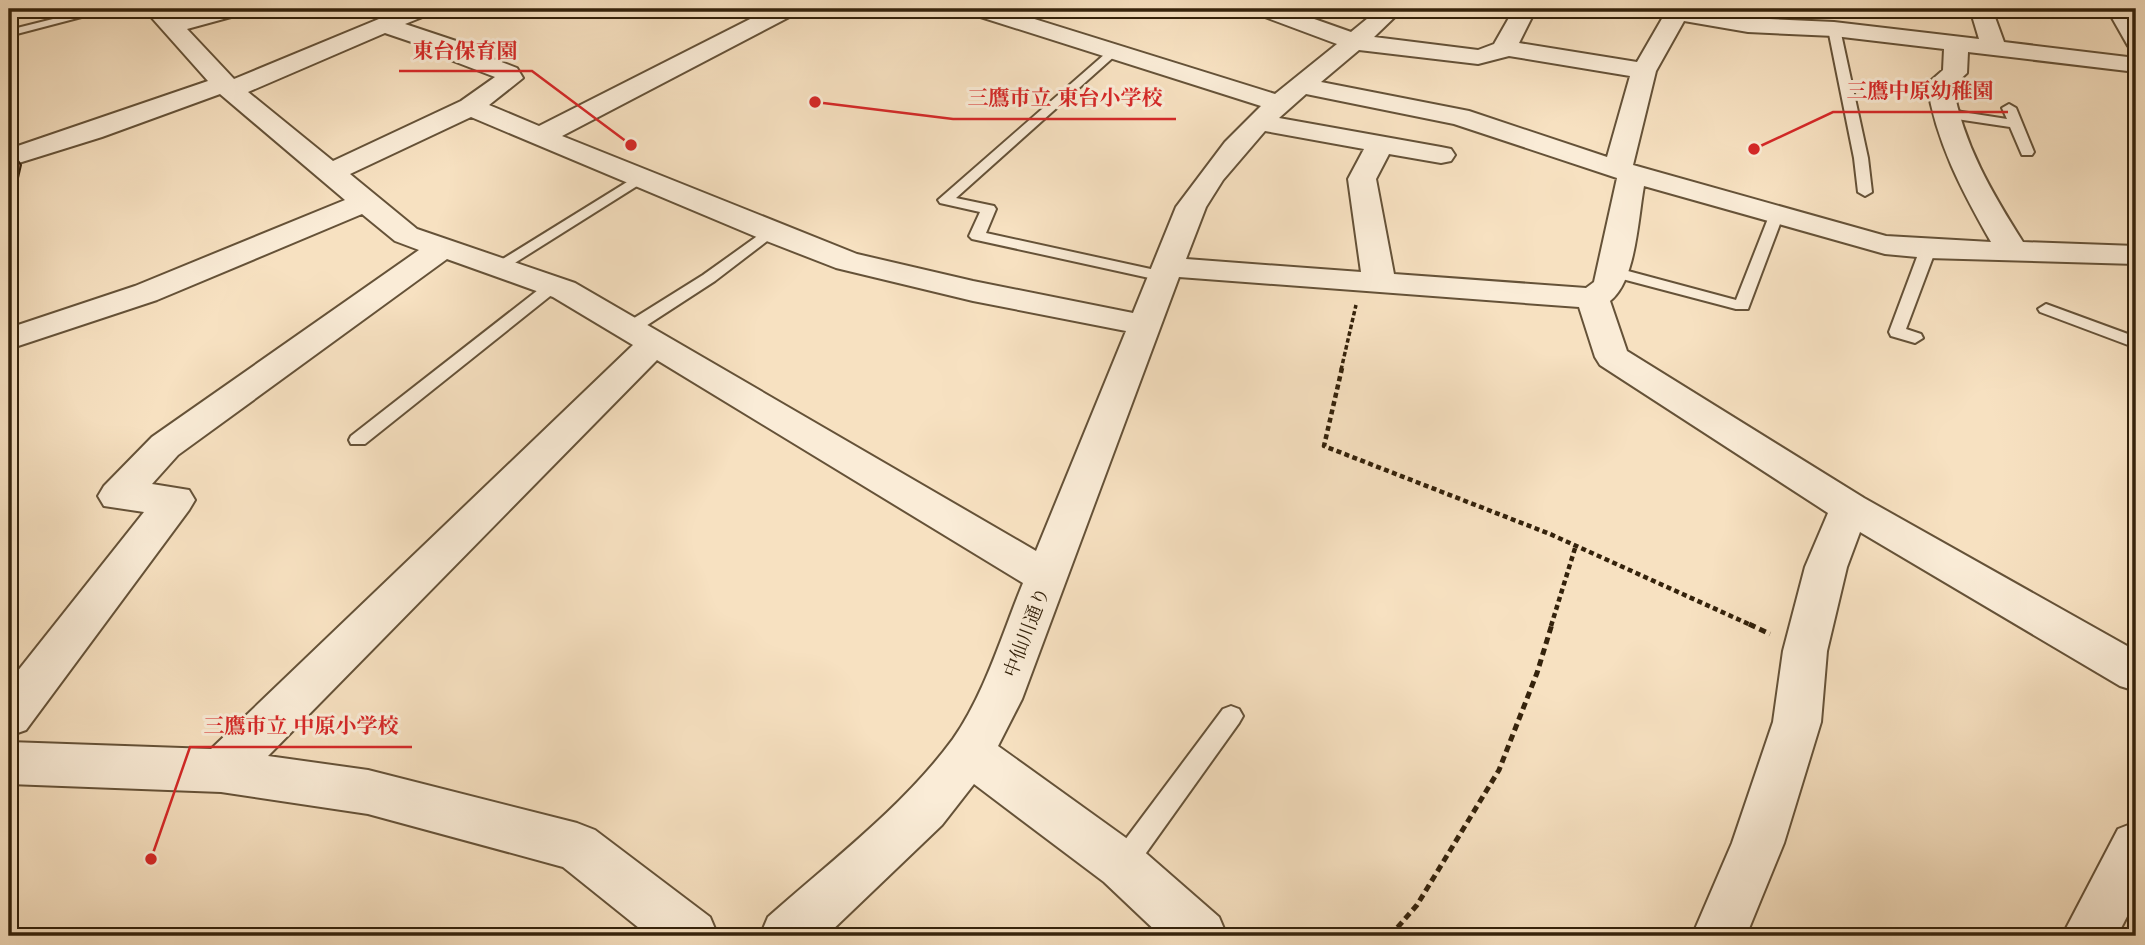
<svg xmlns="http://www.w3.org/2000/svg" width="2145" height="945" viewBox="0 0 2145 945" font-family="'Old Standard TT','Noto Serif JP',serif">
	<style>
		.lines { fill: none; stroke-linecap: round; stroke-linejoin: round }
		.lane-casing { stroke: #655238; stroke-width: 4 }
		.street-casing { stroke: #655238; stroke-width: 4 }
		.path-far2 { stroke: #34220b; stroke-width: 3.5; stroke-dasharray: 4.5 2.5; stroke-linecap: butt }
		.path-far1 { stroke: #34220b; stroke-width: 4.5; stroke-dasharray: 5 3.5; stroke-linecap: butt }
		.path { stroke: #34220b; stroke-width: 5; stroke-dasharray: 7 4.5; stroke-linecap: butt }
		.lane { fill: #faecd7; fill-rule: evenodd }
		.street { fill: #faecd7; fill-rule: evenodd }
		.wall { fill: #be8e73; stroke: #34220b; stroke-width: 2 }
		.shaded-wall { fill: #9b745e; stroke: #34220b; stroke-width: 2 }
		.labels { text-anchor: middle; stroke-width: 6; stroke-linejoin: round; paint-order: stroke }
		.street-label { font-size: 19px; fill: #34220b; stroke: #faecd7 }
		.leader { fill: none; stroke: #d62828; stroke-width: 2.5 }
		.callout-dot { fill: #d62828; stroke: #faecd7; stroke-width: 2.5 }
		.callout-label { font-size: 21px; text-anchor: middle; font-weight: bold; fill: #d62828; stroke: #faecd7; stroke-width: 6; stroke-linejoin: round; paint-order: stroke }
	</style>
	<rect width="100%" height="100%" fill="#f7e1c1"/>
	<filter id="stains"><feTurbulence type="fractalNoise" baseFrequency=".00286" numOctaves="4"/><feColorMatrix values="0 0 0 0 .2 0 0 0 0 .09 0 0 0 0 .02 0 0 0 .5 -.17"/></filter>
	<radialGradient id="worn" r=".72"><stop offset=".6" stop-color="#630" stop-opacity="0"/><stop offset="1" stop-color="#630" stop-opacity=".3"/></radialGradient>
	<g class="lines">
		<g class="lane-casing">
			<g id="lane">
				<path d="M93 9H112L9 36V30Z"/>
				<path d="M1834 25 1840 29 1868 158 1872 192 1865 196 1858 192 1854 158 1828 29Z"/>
				<path d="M1113 47 1117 48V54L956 198 994 206 996 209 986 233 1169 273 1171 276 1163 281 972 239 969 236 980 212 940 203 938 200Z"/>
				<path d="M2009 104 2016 108 2034 152 2032 155H2022L2010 127 1943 117 1936 113 1943 109 2007 119 2002 108Z"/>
				<path d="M640 174 645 175V181L502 271 496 273 488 268Z"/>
				<path d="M1776 212 1783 216 1748 309H1736L1607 275 1605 272 1613 267 1736 300 1769 216Z"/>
				<path d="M770 227 778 232 775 235 715 281 635 333H623L621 329 623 325 703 275Z"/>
				<path d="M1928 244 1936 249 1906 329 1921 334 1923 338 1915 343 1891 336 1889 332 1920 249Z"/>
				<path d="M553 281 561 286 559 289 365 444H351L349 440 351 436 547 283Z"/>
				<path d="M2046 304 2136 337V348L2040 312 2038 309Z"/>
				<path d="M1231 706 1239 709 1243 716 1239 723 1131 874 1122 877 1113 874 1109 865 1113 856 1223 709Z"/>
			</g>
		</g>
		<g class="street-casing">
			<g id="street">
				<path d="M144 9H167L176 18 209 9H245L242 14 187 29 234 79 403 9H433L430 14 405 24 462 43 467 49 517 68 523 78 489 105 539 126 770 9H798L795 14 562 136 857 254 973 281 1133 313 1176 207 1225 142 1261 106 971 14 968 9H1002L1275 94 1337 44 1257 14 1254 9H1286L1351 32 1379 9H1403L1374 37 1478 50 1494 44 1514 9H1536L1519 43 1637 62 1663 17 1645 14 1642 9H1692L1748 18 1834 22 1979 39 1970 9H1992L2004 42 2136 58V72L1968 52 1967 73 1953 86C1963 144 1992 193 2023 242L2136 246V264L1928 258 1885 254 1644 186C1638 218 1636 281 1610 301L1627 351 1864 498 2136 651V691L2120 686 1860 532 1847 567 1827 651 1821 722 1784 843 1746 936H1692L1732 843 1773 722 1783 651 1805 567 1828 513 1600 365 1595 357 1579 307 1179 277 1022 699 998 746 1140 848 1219 917 1227 936H1161L1104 882 974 784 942 825 826 936H760L768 917C830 862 904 806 953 739 985 693 1002 634 1023 583L657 360 268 756 368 770 577 823 595 830 710 917 718 936H649L563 867 368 814 221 792 9 784V742L211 749 633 345 553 297 447 259 178 455 152 484 189 490 195 500 189 510 26 730 9 736V682L144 512 104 506 98 496 104 486 152 437 419 250 395 241 362 214 157 300 9 349V328L135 286 345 200 220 94 102 137 9 166V149L208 81ZM1684 21 1748 32 1834 36 1944 49 1943 70 1927 84C1936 142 1962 191 1991 242L1886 236 1633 165 1656 71ZM385 33 444 53 448 59 495 77 461 101 333 161 248 92ZM1359 50 1478 64 1509 56 1630 76 1607 157 1469 111 1321 82ZM1306 94 1454 124 1617 178 1594 282 1586 288 1394 274 1376 179 1389 154 1441 163 1451 161 1455 155 1451 149 1441 147 1279 118ZM471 117 759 238 836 268 973 301 1126 331 1036 551 575 283 417 229 350 174ZM1265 131 1364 149 1348 179 1361 272 1186 259 1206 207 1223 180Z"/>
				<path d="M2107 9H2129L2136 21V48L2128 46Z"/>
				<path d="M2136 822V899L2117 936H2062L2118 829Z"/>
			</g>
		</g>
		<path class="path-far2" d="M1341 370 1356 305"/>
		<g class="path-far1">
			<path d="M1342 368 1324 446 1550 534 1753 626"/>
			<path d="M1551 626 1576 545"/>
		</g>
		<g class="path">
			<path d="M1749 624 1770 634"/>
			<path d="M1390 936 1417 905 1499 770 1537 673 1552 624"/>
		</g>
		<use href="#lane" class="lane"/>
		<use href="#street" class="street"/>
	</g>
	<path class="wall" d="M1302 9H1332L1319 15Z"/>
	<g class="shaded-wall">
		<path d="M1319 9H1332L1319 15Z"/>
		<path d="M9 148 21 165 9 217Z"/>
	</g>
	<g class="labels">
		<g class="street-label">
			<text transform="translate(1026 632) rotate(-69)" y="7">中仙川通り</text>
		</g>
	</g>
	<path class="leader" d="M631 145L532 71H399M1754 149L1833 112H2008M815 102L953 119H1176M151 859L190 747H412"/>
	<g class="callout-dot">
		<circle cx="631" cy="145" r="7"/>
		<circle cx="1754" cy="149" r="7"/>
		<circle cx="815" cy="102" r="7"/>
		<circle cx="151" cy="859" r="7"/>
	</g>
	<g class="callout-label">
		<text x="465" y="58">東台保育園</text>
		<text x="1920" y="98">三鷹中原幼稚園</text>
		<text x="1065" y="105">三鷹市立 東台小学校</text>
		<text x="301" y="733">三鷹市立 中原小学校</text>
	</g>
	<rect width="2145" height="945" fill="none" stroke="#f7e1c1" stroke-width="35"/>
	<rect x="10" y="10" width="2124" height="924" fill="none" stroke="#34220b" stroke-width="3.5"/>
	<rect x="18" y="18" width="2110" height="910" fill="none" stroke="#34220b" stroke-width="2"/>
	<rect width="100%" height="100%" filter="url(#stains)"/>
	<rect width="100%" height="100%" fill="url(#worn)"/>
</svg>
